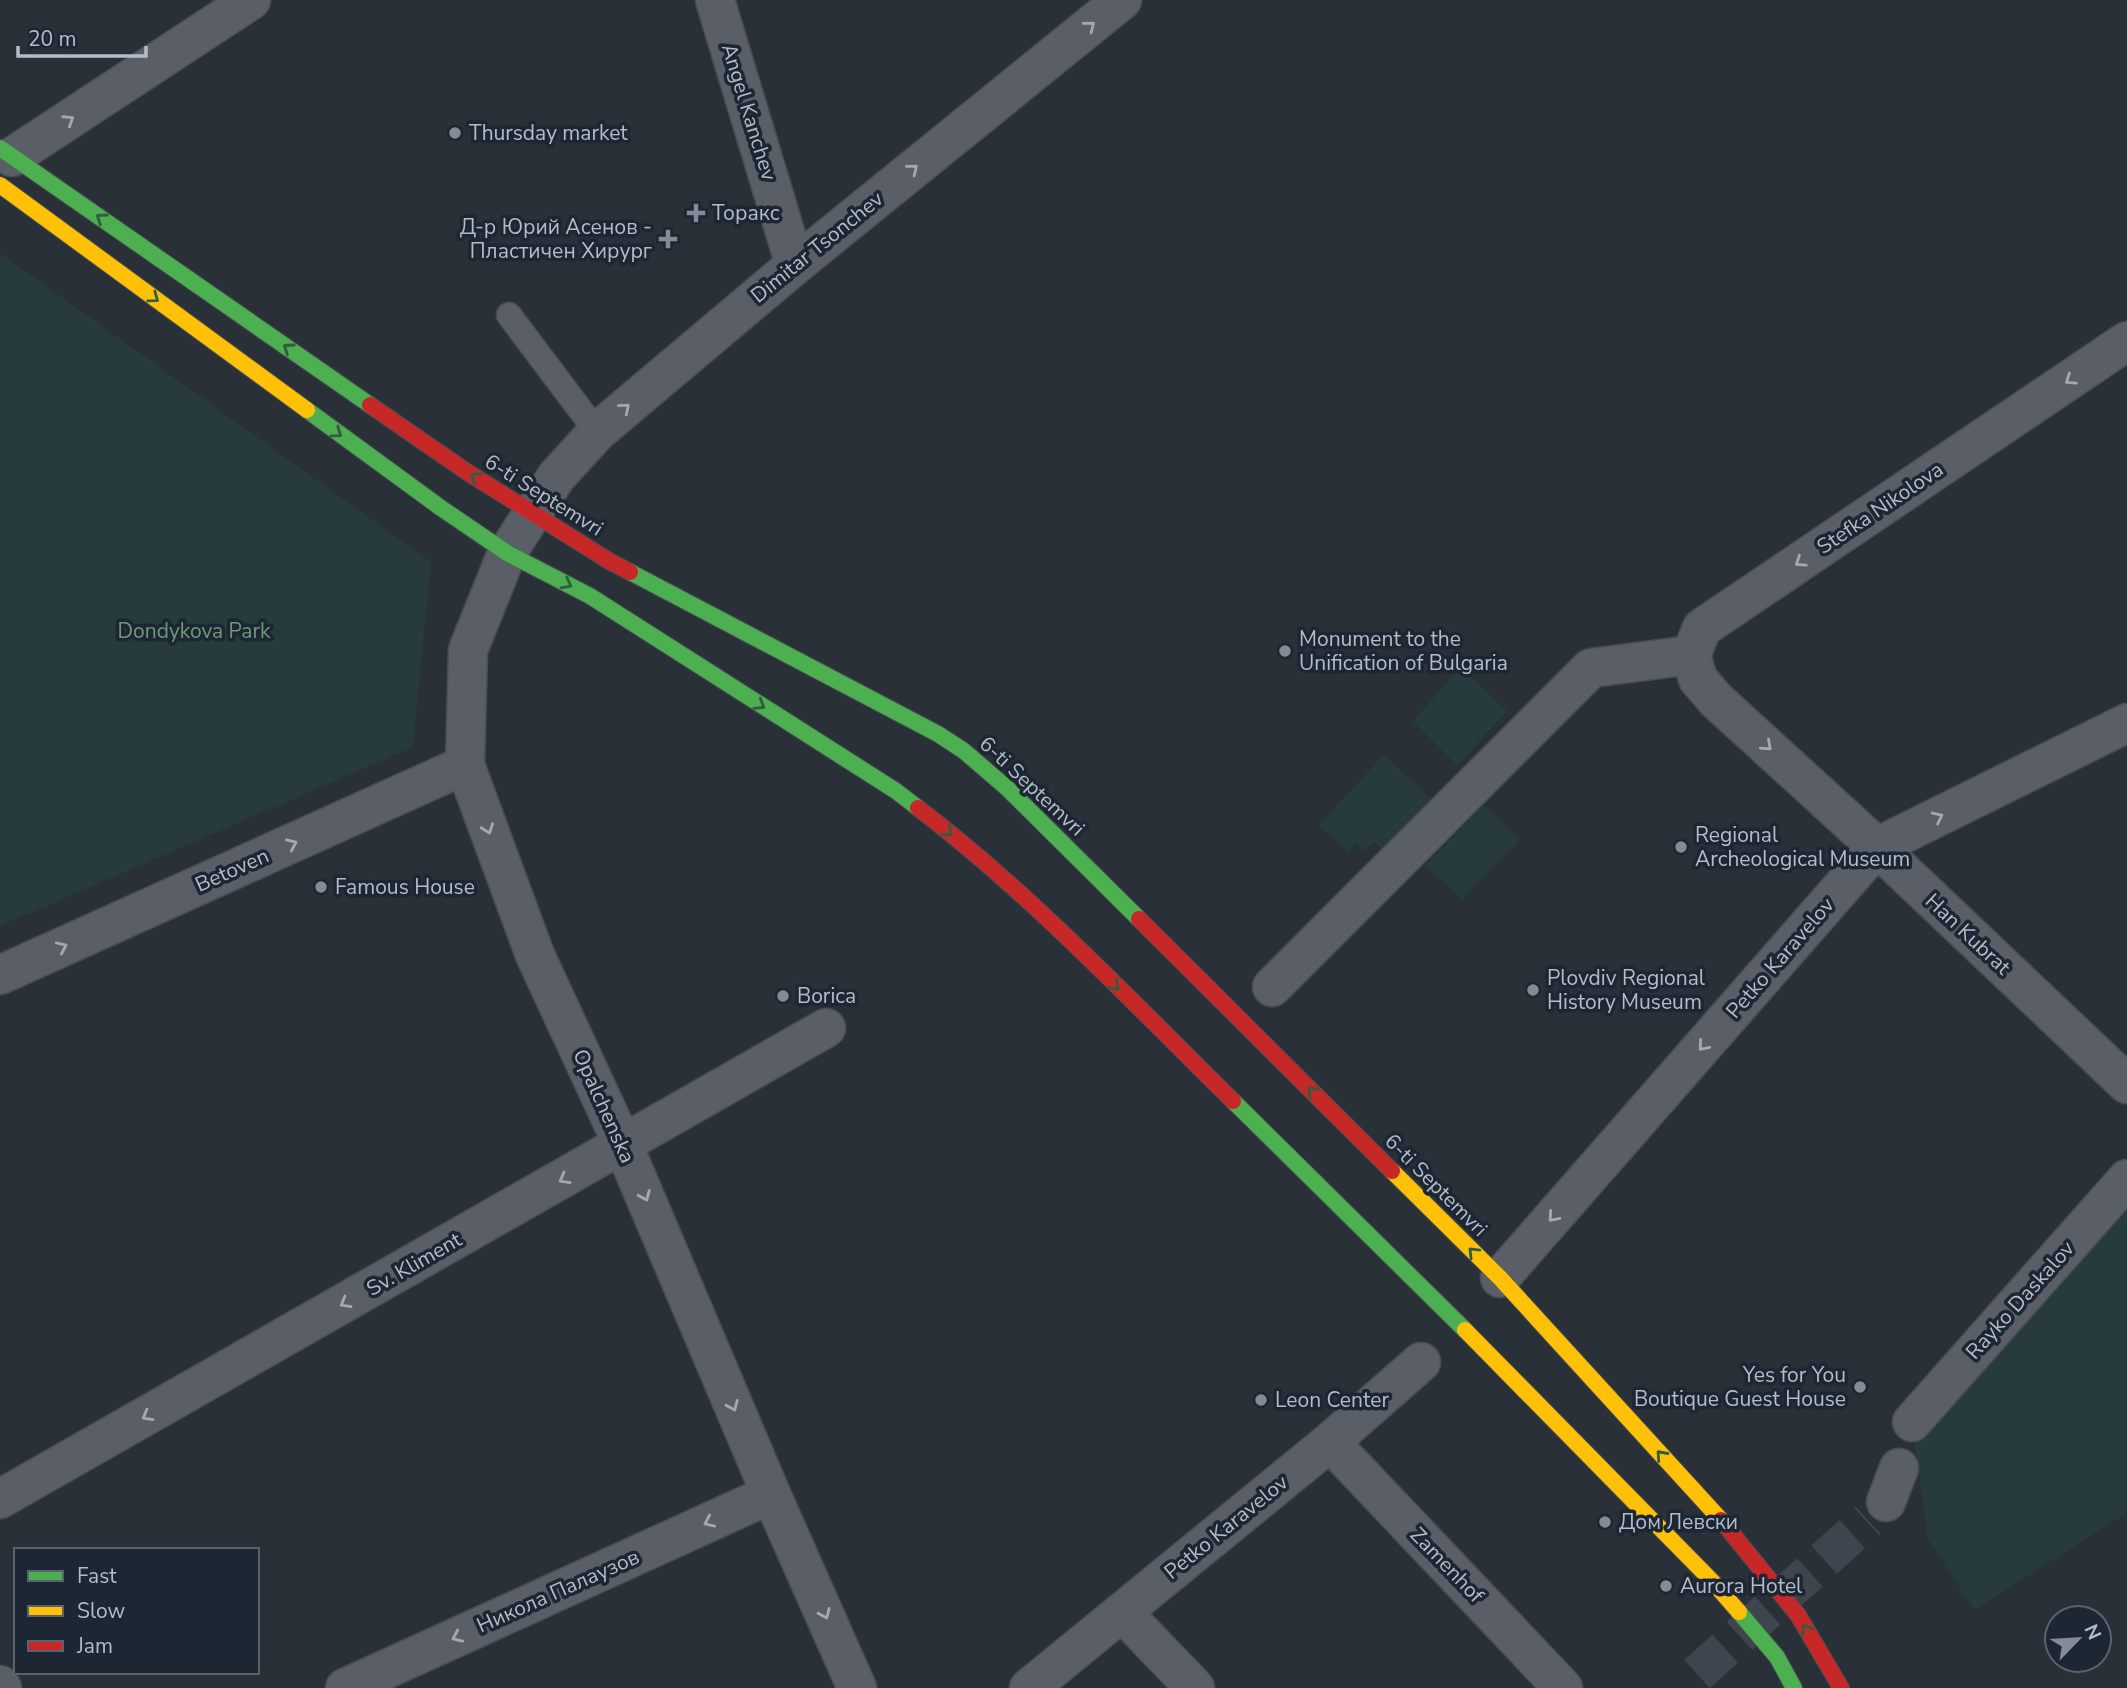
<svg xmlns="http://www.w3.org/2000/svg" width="2127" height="1688" viewBox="0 0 2127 1688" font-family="'Nunito Sans',sans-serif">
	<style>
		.green { fill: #273a3e }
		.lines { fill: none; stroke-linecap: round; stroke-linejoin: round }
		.street-tunnel { stroke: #3f454e; stroke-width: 38; stroke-dasharray: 38 19; stroke-linecap: butt }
		.lane-casing { stroke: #484c53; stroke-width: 27 }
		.street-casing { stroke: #484c53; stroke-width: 41 }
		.fast-casing { stroke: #484c53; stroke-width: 18 }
		.slow-casing { stroke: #484c53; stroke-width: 18 }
		.jam-casing { stroke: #484c53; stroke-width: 18 }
		.lane { stroke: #5a5e66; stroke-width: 24 }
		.street { stroke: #5a5e66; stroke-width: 38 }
		.fast { stroke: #4caf50; stroke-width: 16 }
		.slow { stroke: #ffc107; stroke-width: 16 }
		.jam { stroke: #c62828; stroke-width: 16 }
		.oneway { stroke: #a2a9b5 }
		.oneway2 { stroke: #305d3f }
		.poi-dot { fill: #848b96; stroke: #1d2633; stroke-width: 2.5 }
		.labels { text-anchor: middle; stroke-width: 7; stroke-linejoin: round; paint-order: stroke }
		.street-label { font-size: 21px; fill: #b4bcc9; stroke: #1d2633 }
		.poi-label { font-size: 21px; fill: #b4bcc9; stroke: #1d2633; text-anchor: start }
		.park-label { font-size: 21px; fill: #6b9a76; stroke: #1d2633 }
	</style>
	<rect width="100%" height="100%" fill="#2a3038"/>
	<g class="green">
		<path d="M0 253 431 562 413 747 0 926Z"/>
		<path d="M1461 667 1507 711 1457 765 1413 721Z"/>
		<path d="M1384 755 1433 801 1386 852 1374 842 1364 851 1356 843 1348 852 1318 825Z"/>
		<path d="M1484 805 1520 840 1462 900 1426 865Z"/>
		<path d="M2127 1179V1513L1974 1610 1928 1539 1912 1422Z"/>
	</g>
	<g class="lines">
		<path class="street-tunnel" d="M1697 1674 1868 1520"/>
		<g class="lane-casing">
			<path id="lane" d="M509 315 597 432"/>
		</g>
		<g class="street-casing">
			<g id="street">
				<path d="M715 0 795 265"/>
				<path d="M12 157 251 0"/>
				<path d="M2127 341 1702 628 1691 655 1698 679 1716 700 1877 847 2127 1084"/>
				<path d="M0 975 465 765"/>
				<path d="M1272 987 1591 668 1691 655"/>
				<path d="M1500 1278 1877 847 2127 723"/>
				<path d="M1912 1422 2127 1179"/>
				<path d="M1330 1442 1563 1688"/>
				<path d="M0 1499 826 1028"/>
				<path d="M1886 1502 1899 1468"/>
				<path d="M1122 1612 1195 1688"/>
				<path d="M0 1685 2 1688"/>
				<path d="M345 1688 771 1494"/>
				<path d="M857 1688 771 1494 623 1145 535 955 465 765 468 650 507 553 556 477 597 432 795 265 1122 0"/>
				<path d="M1029 1688 1330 1442 1421 1362"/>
			</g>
		</g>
		<g class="fast-casing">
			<g id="fast">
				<path d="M0 148 370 405"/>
				<path d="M307 410 441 508 507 553 590 596 896 791 918 808"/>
				<path d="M630 572 938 734 964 751 1008 789 1139 919"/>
				<path d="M1233 1101 1465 1330"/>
				<path d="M1739 1612 1777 1657 1794 1688"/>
			</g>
		</g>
		<g class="slow-casing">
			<g id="slow">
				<path d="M0 185 307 410"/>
				<path d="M1392 1171 1500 1278 1721 1520"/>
				<path d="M1465 1330 1712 1581 1739 1612"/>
			</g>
		</g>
		<g class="jam-casing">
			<g id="jam">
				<path d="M370 405 467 472 609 561 630 572"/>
				<path d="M918 808C1032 895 1131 1001 1233 1101"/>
				<path d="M1139 919 1392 1171"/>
				<path d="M1721 1520 1798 1615 1841 1688"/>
			</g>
		</g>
		<use href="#lane" class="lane"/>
		<use href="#street" class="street"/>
		<use href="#fast" class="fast"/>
		<use href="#slow" class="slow"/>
		<use href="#jam" class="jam"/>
	</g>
	<defs><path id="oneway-chevron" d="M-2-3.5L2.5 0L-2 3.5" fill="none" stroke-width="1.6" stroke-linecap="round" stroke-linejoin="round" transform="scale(1.75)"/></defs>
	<g class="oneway">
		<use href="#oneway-chevron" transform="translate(1090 26) rotate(-39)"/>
		<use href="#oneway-chevron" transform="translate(69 120) rotate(-33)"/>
		<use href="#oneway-chevron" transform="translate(913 169) rotate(-39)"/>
		<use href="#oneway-chevron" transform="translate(2070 380) rotate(146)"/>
		<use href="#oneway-chevron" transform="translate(625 408) rotate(-40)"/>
		<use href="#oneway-chevron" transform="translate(1800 562) rotate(146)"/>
		<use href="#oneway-chevron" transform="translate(1767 746) rotate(42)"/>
		<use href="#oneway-chevron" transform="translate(1938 817) rotate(-26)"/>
		<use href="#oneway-chevron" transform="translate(488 829) rotate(70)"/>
		<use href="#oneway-chevron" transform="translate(292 844) rotate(-24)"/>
		<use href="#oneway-chevron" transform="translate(62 947) rotate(-25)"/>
		<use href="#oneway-chevron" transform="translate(1703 1046) rotate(131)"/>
		<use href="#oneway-chevron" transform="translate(564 1179) rotate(150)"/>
		<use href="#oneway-chevron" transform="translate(645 1196) rotate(67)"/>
		<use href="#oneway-chevron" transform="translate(1553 1217) rotate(131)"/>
		<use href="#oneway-chevron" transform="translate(345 1303) rotate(150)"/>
		<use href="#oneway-chevron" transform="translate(733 1406) rotate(67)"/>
		<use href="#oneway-chevron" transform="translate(147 1416) rotate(150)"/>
		<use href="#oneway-chevron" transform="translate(709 1522) rotate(156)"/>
		<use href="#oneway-chevron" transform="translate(825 1614) rotate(66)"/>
		<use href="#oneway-chevron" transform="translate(457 1637) rotate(156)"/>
	</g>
	<g class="oneway2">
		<use href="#oneway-chevron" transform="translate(101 218) rotate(-145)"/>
		<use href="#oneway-chevron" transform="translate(154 298) rotate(36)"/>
		<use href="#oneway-chevron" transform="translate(288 348) rotate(-145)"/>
		<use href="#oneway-chevron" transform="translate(337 433) rotate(36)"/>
		<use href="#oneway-chevron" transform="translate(475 477) rotate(-147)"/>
		<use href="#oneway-chevron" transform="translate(567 584) rotate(28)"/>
		<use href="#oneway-chevron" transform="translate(760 705) rotate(32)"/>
		<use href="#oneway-chevron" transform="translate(948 832) rotate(39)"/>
		<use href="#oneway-chevron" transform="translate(1115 986) rotate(44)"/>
		<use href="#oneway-chevron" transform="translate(1312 1091) rotate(-135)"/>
		<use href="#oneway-chevron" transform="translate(1473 1252) rotate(-135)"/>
		<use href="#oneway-chevron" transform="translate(1661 1455) rotate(-132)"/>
		<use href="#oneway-chevron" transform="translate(1806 1629) rotate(-120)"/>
	</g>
	<g class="poi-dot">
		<circle cx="455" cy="133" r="7"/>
		<path d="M692.5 202.5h7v7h7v7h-7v7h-7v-7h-7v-7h7z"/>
		<path d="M664.5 228.5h7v7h7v7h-7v7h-7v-7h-7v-7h7z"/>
		<circle cx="1285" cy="651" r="7"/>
		<circle cx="1681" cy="847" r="7"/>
		<circle cx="321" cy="887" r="7"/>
		<circle cx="1533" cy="990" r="7"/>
		<circle cx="783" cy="996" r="7"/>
		<circle cx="1860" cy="1387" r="7"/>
		<circle cx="1261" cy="1400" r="7"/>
		<circle cx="1605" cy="1522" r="7"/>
		<circle cx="1666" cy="1586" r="7"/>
	</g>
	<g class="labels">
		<g class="street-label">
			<text transform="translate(749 112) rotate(73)" y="7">Angel Kanchev</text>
			<text transform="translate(817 247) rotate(-39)" y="7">Dimitar Tsonchev</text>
			<text transform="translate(544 495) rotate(32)" y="7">6-ti Septemvri</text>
			<text transform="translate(1880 508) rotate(-34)" y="7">Stefka Nikolova</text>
			<text transform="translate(1032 786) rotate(43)" y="7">6-ti Septemvri</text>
			<text transform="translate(232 870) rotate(-24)" y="7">Betoven</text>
			<text transform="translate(1968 934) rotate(43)" y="7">Han Kubrat</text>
			<text transform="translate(1780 958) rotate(-49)" y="7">Petko Karavelov</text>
			<text transform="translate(604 1106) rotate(66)" y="7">Opalchenska</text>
			<text transform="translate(1436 1185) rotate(45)" y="7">6-ti Septemvri</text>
			<text transform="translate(414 1264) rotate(-30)" y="7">Sv. Kliment</text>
			<text transform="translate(2020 1300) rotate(-48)" y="7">Rayko Daskalov</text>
			<text transform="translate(1226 1527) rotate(-39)" y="7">Petko Karavelov</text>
			<text transform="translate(1447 1565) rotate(46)" y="7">Zamenhof</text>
			<text transform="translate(558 1591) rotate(-24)" y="7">Никола Палаузов</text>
		</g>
		<g class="poi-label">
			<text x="469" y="140">Thursday market</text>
			<text x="712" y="220">Торакс</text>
			<text x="652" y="234" text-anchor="end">Д-р Юрий Асенов -<tspan x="652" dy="24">Пластичен Хирург</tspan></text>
			<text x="1299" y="646">Monument to the<tspan x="1299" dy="24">Unification of Bulgaria</tspan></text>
			<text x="1695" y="842">Regional<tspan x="1695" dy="24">Archeological Museum</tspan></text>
			<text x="335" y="894">Famous House</text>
			<text x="1547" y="985">Plovdiv Regional<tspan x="1547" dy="24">History Museum</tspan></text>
			<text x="797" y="1003">Borica</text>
			<text x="1846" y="1382" text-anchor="end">Yes for You<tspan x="1846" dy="24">Boutique Guest House</tspan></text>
			<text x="1275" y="1407">Leon Center</text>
			<text x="1619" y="1529">Дом Левски</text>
			<text x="1680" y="1593">Aurora Hotel</text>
		</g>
		<g class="park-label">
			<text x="194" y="638">Dondykova Park</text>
		</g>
	</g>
	<rect x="14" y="1548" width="245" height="126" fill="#1d2633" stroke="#59626f" stroke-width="2"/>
	<rect x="28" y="1571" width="35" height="10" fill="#4caf50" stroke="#59626f" stroke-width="2"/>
	<text x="77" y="1583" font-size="21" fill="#b4bcc9">Fast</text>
	<rect x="28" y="1606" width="35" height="10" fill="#ffc107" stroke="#59626f" stroke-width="2"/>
	<text x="77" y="1618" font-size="21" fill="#b4bcc9">Slow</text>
	<rect x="28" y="1641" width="35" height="10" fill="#c62828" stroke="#59626f" stroke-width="2"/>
	<text x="77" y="1653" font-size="21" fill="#b4bcc9">Jam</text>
	<g transform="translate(2078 1639) rotate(65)"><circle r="33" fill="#1d2633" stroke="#59626f" stroke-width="2"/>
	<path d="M0-5L12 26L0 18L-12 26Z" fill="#848b96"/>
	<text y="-10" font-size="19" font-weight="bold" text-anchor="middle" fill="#b4bcc9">N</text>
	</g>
	<path d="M18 46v10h128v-10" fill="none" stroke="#b4bcc9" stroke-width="3.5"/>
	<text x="28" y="46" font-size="21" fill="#b4bcc9" stroke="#1d2633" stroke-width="5" paint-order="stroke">20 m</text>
</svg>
